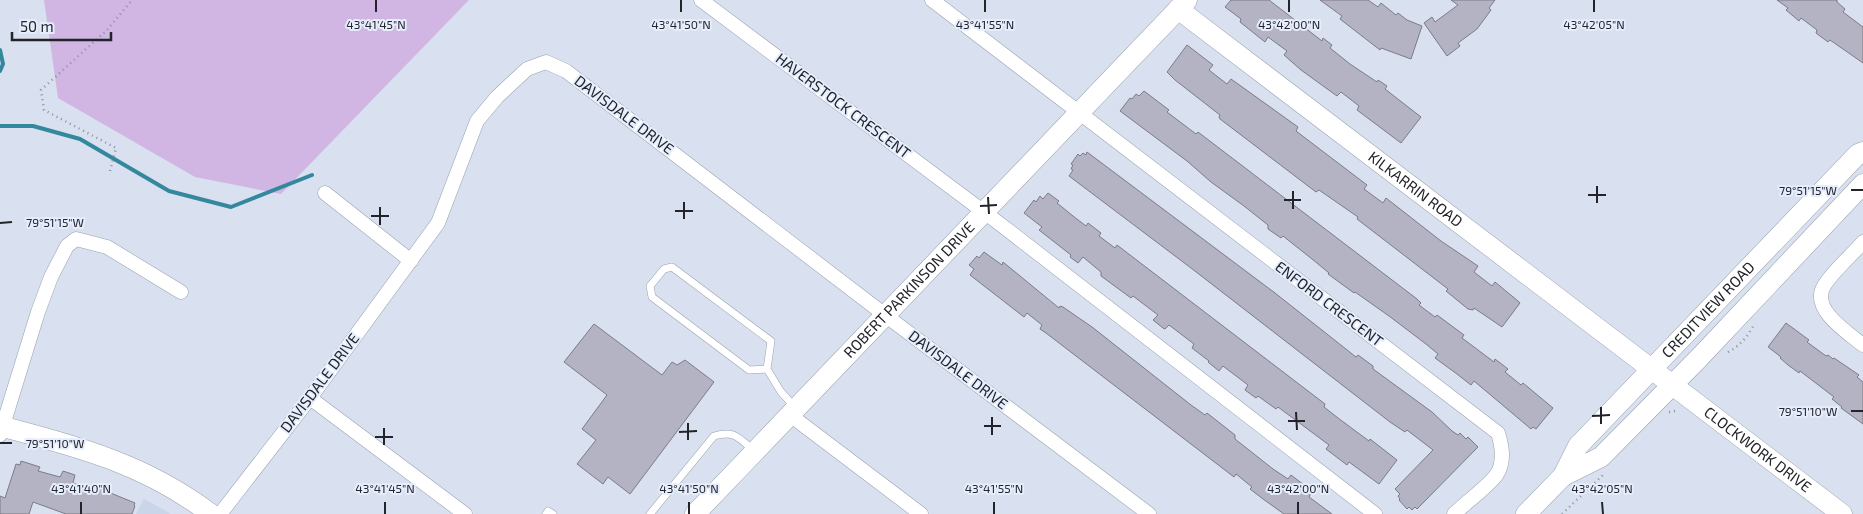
<svg xmlns="http://www.w3.org/2000/svg" width="1863" height="514" viewBox="0 0 1863 514" font-family="'Exo 2',sans-serif">
	<style>
		.built { fill: #cad5ea }
		.green { fill: #d1b6e4 }
		.lines { fill: none; stroke-linecap: round; stroke-linejoin: round }
		.stream { stroke: #34889e; stroke-width: 4 }
		.building { fill: #b4b3c3; stroke: #7c7b89 }
		.lane-casing { stroke: #99a0ae; stroke-width: 8 }
		.street-casing { stroke: #99a0ae; stroke-width: 15 }
		.secondary-casing { stroke: #99a0ae; stroke-width: 21 }
		.path { stroke: #8d929d; stroke-width: 2.5; stroke-dasharray: 1 4; stroke-linecap: butt }
		.lane { stroke: #fff; stroke-width: 7 }
		.street { stroke: #fff; stroke-width: 14 }
		.secondary { stroke: #fff; stroke-width: 20 }
		.ticks { fill: none; stroke: #22242a; stroke-width: 2 }
		.labels { text-anchor: middle; stroke-width: 4; stroke-linejoin: round; paint-order: stroke }
		.street-label { font-size: 15px; fill: #22242a; stroke: #e6edfd }
		.ticks-label { font-size: 12px; text-anchor: middle; fill: #22242a; stroke: #e6edfd; stroke-width: 4; stroke-linejoin: round; paint-order: stroke }
	</style>
	<rect width="100%" height="100%" fill="#d9e0ef"/>
	<path class="built" d="M144 499 166 511 171 514H136Z"/>
	<path class="green" d="M44 0H469L281 194 195 177 58 98Z"/>
	<g class="lines">
		<g class="stream">
			<path d="M0 50 3 64 0 71"/>
			<path d="M0 126H33L80 139 169 191 231 207 312 175"/>
		</g>
	</g>
	<g class="building">
		<path d="M1231 0H1269L1322 41 1323 38 1332 45 1330 48 1350 64 1377 82 1378 80 1387 86 1385 89 1421 117 1401 143 1357 110 1359 106 1341 92 1337 96 1301 70 1284 55 1287 51 1268 37 1265 42 1240 22 1241 19 1225 7Z"/>
		<path d="M1320 0H1368L1378 7 1381 3 1396 15 1398 13 1407 20 1422 26 1411 59 1381 48 1380 50 1340 19 1342 16Z"/>
		<path d="M1451 0H1495L1489 8 1491 10 1477 29 1458 43 1460 46 1447 56 1424 23 1432 17 1435 22 1458 5Z"/>
		<path d="M1777 0H1837V2L1845 9 1843 12 1863 27V63L1830 40 1828 42 1816 33 1817 30 1801 18 1799 21 1786 10 1788 8Z"/>
		<path d="M1187 45 1213 65 1209 70 1227 84 1231 79 1298 127 1296 131 1367 185 1364 189 1383 203 1386 198 1441 241 1478 266 1474 272 1492 286 1495 282 1518 301 1520 303 1502 327 1474 308 1473 310 1468 309 1446 291 1448 289 1357 219 1358 217 1319 190 1316 192 1220 119 1219 117 1220 115 1175 80 1167 72Z"/>
		<path d="M1144 91 1169 110 1167 112 1196 134 1198 132 1417 299 1421 303 1419 305 1435 317 1437 315 1464 335 1462 338 1494 362 1495 359 1508 369 1505 372 1521 385 1523 383 1553 408 1549 413 1536 429 1533 427 1531 429 1474 381 1471 385 1457 374 1435 358 1438 354 1426 344 1389 316 1355 292 1354 293 1328 274 1329 273 1312 259 1283 236 1281 238 1268 229V225L1244 206 1211 182 1187 161 1120 111 1130 98 1132 99 1136 94 1139 96Z"/>
		<path d="M1087 152 1275 293 1356 357 1358 355 1373 366V369L1432 412 1452 431 1458 435 1460 433 1466 439 1468 437 1478 447 1417 509 1415 507 1412 510 1409 507 1407 509 1399 500 1400 499 1398 496 1400 494 1395 489 1433 450 1407 430 1405 432 1390 422 1191 268 1069 176 1073 170 1071 169 1073 165 1071 164 1078 154 1080 156 1083 153 1086 155Z"/>
		<path d="M1048 193 1059 201 1057 203 1073 216 1086 226 1088 223 1101 233 1099 236 1115 248 1117 245 1325 404 1324 407 1338 418 1369 441 1370 439 1397 460 1379 484 1349 462 1347 465 1326 449 1329 445 1278 407 1276 409 1258 396 1256 398 1245 390 1248 385 1223 366 1219 371 1208 362 1209 361 1192 348 1194 344 1169 325 1165 329 1163 328 1153 320 1158 315 1133 296 1131 298 1101 276V272L1083 257 1078 263 1070 257 1071 255 1039 230 1042 227 1024 213 1034 200 1036 202 1040 196 1043 199Z"/>
		<path d="M984 252 1002 265 1003 262 1059 308 1060 306 1063 307 1092 327 1191 405 1205 415 1207 413 1235 435V439L1273 469 1288 479 1291 475 1312 491 1309 497 1332 514H1284L1263 499 1250 489 1252 487 1236 474 1234 477 1046 333 1040 329 1042 325 1027 313 1024 317 970 275 974 269 969 265 977 256 979 258Z"/>
		<path d="M1786 323 1809 340 1807 342 1826 356 1828 355 1833 359 1834 358 1859 375 1857 377 1863 382V424L1841 408 1842 407 1832 399 1834 397 1800 371 1799 373 1788 365 1780 358 1781 357 1768 347Z"/>
		<path d="M594 324 662 375 672 362 677 365 685 360 714 382 630 494 608 477 603 484 577 464 596 440 582 429 607 395 564 362Z"/>
		<path d="M21 461 40 467 38 471 60 477 63 471 75 475 73 483 95 491 96 487 135 503 134 505 135 506 132 514H66L33 502 29 514H0V496L5 498 16 464 20 465Z"/>
	</g>
	<g class="lines">
		<g class="lane-casing">
			<g id="lane">
				<path d="M767 369 749 370 652 297 650 286 664 269 672 267 771 341 767 369 781 392 795 407"/>
				<path d="M546 514 548 511 553 514"/>
				<path d="M650 514 714 436C735 430 739 438 754 451"/>
			</g>
		</g>
		<g class="street-casing">
			<g id="street">
				<path d="M701 0 1000 224 1375 514"/>
				<path d="M932 0 1498 433C1502 446 1505 461 1497 474 1491 484 1463 505 1454 514"/>
				<path d="M325 193 411 261"/>
				<path d="M1863 242C1853 254 1831 273 1824 286 1810 309 1848 333 1863 345"/>
				<path d="M310 398 465 514"/>
				<path d="M790 415 921 514"/>
				<path d="M0 435 38 312 51 277 67 246 76 239 107 247 181 292"/>
				<path d="M220 514 310 398 438 223 477 121 497 97 527 69 546 62 566 71 885 315 1149 514"/>
			</g>
		</g>
		<g class="secondary-casing">
			<g id="secondary">
				<path id="s1" d="M1178 9 1842 514"/>
				<path d="M0 426C79 447 145 464 211 514"/>
				<path d="M1563 476 1601 457 1699 358 1863 184"/>
				<path id="s2" d="M695 514 1187 0"/>
				<path id="s3" d="M1526 514 1563 476 1578 446 1858 154 1863 152"/>
			</g>
		</g>
		<g class="path">
			<path d="M110 171 116 148 44 110 41 90 107 30 132 0"/>
			<path d="M1728 352C1740 346 1747 337 1754 325"/>
			<path d="M1669 412 1675 411"/>
			<path d="M1562 514 1603 475"/>
		</g>
		<use href="#lane" class="lane"/>
		<use href="#street" class="street"/>
		<use href="#secondary" class="secondary"/>
	</g>
	<path class="ticks" d="M376 0V12M681 0V12M985 0V12M1289 0V12M1594 0V12M1597 186V203M1851 190H1863M1293 191V209M1588 195H1606M988 197 989 214M1284 200H1301M684 202V219M980 206 997 205M380 207V225M675 211H693M371 216H389M0 223 12 222M1601 407V424M1851 411H1863M1296 412 1297 430M1592 416 1610 415M992 417V435M1288 421H1305M688 423V440M984 426H1001M384 428V445M679 432 697 431M375 437H393M0 443H12M81 502V514M385 502V514M689 502V514M994 502V514M1298 502V514M1602 502 1603 514"/>
	<g class="labels">
		<g class="street-label">
			<text transform="translate(843 106) rotate(37)" y="5">HAVERSTOCK CRESCENT</text>
			<text transform="translate(624 115) rotate(37)" y="5">DAVISDALE DRIVE</text>
			<text dy="5" stroke="none"><textPath href="#s1" startOffset="298">KILKARRIN ROAD</textPath></text>
			<text dy="5" stroke="none"><textPath href="#s2" startOffset="310">ROBERT PARKINSON DRIVE</textPath></text>
			<text transform="translate(1329 304) rotate(37)" y="5">ENFORD CRESCENT</text>
			<text dy="5" stroke="none"><textPath href="#s3" startOffset="275">CREDITVIEW ROAD</textPath></text>
			<text transform="translate(958 370) rotate(37)" y="5">DAVISDALE DRIVE</text>
			<text transform="translate(320 383) rotate(-53)" y="5">DAVISDALE DRIVE</text>
			<text dy="5" stroke="none"><textPath href="#s1" startOffset="728">CLOCKWORK DRIVE</textPath></text>
		</g>
	</g>
	<g class="ticks-label">
		<text x="376" y="29">43°41'45"N</text>
		<text x="681" y="29">43°41'50"N</text>
		<text x="985" y="29">43°41'55"N</text>
		<text x="1289" y="29">43°42'00"N</text>
		<text x="1594" y="29">43°42'05"N</text>
		<text x="1808" y="195">79°51'15"W</text>
		<text x="55" y="227">79°51'15"W</text>
		<text x="1808" y="416">79°51'10"W</text>
		<text x="55" y="448">79°51'10"W</text>
		<text x="81" y="493">43°41'40"N</text>
		<text x="385" y="493">43°41'45"N</text>
		<text x="689" y="493">43°41'50"N</text>
		<text x="994" y="493">43°41'55"N</text>
		<text x="1298" y="493">43°42'00"N</text>
		<text x="1602" y="493">43°42'05"N</text>
	</g>
	<path d="M12 32v8h99v-8" fill="none" stroke="#22242a" stroke-width="2.5"/>
	<text x="20" y="32" font-size="15" fill="#22242a" stroke="#e6edfd" stroke-width="4" paint-order="stroke">50 m</text>
</svg>
